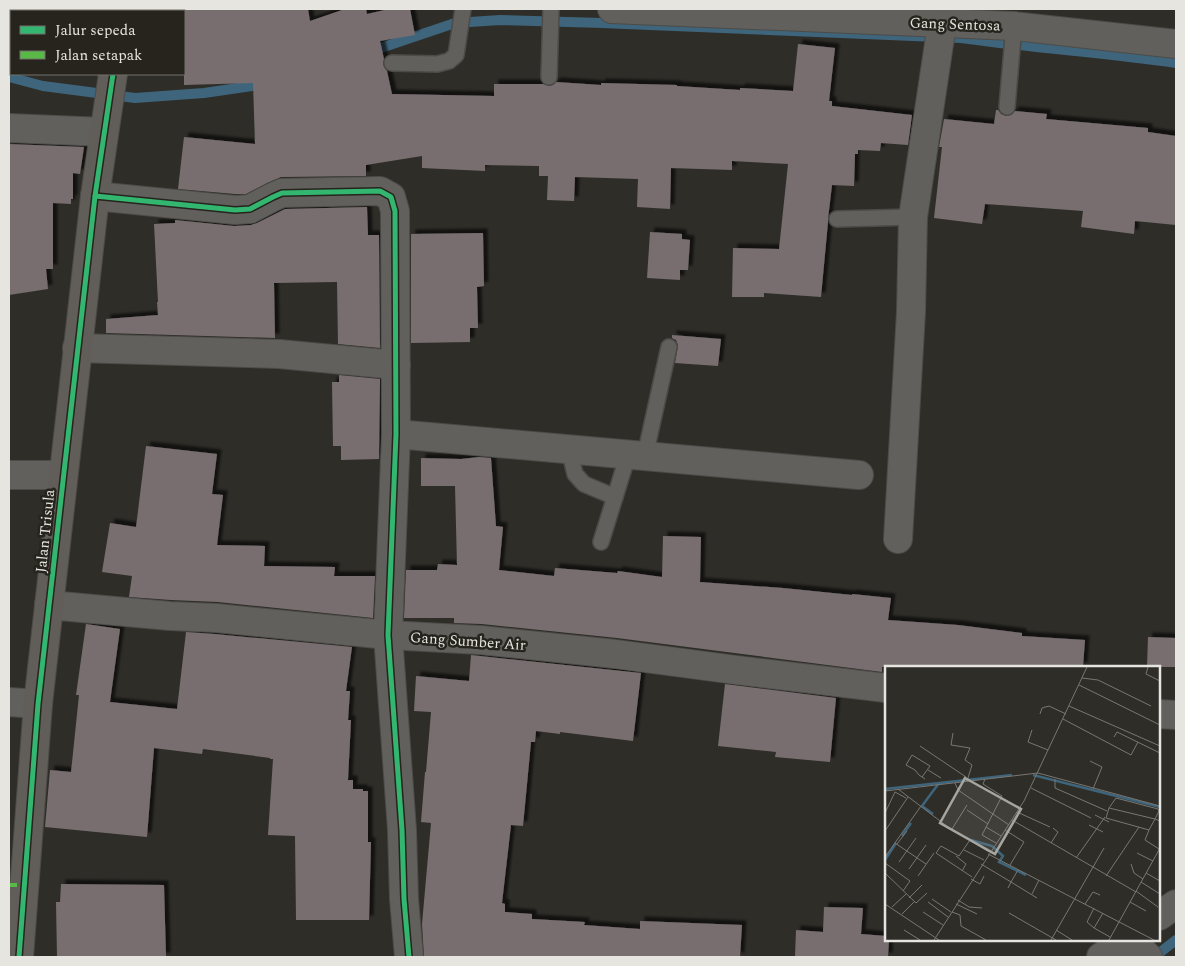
<svg xmlns="http://www.w3.org/2000/svg" width="1185" height="966" viewBox="0 0 1185 966" font-family="Spectral,serif">
	<style>
		.lines { fill: none; stroke-linecap: round; stroke-linejoin: round }
		.stream { stroke: #3e657b; stroke-width: 10 }
		.building { fill: #786e70; filter: url(#shadow) }
		.lane-casing { stroke: #4c4b47; stroke-width: 18 }
		.street-casing { stroke: #4c4b47; stroke-width: 30 }
		.secondary-casing { stroke: #4c4b47; stroke-width: 30 }
		.lane { stroke: #61605d; stroke-width: 15 }
		.street { stroke: #61605d; stroke-width: 28 }
		.secondary { stroke: #615d59; stroke-width: 28 }
		.quiet { stroke: #58b947; stroke-width: 4; stroke-dasharray: 8 4; stroke-linecap: butt }
		.cycleway-casing { stroke: #26241d; stroke-width: 8 }
		.cycleway { stroke: #33b770; stroke-width: 5 }
		.labels { text-anchor: middle; stroke-width: 5; stroke-linejoin: round; paint-order: stroke }
		.street-label { font-size: 15px; fill: #e6e5e0; stroke: #26241d }
		.inset-river { fill: none; stroke: #3e657b; stroke-width: 2.5 }
		.inset-road { fill: none; stroke: #787772; stroke-width: 1 }
		.view { fill: #a6a5a0; fill-opacity: 0.15; stroke: #a6a5a0; stroke-width: 2.5 }
		.inset-edge { fill: none; stroke: #e6e5e0; stroke-width: 2.5 }
	</style>
	<defs>
		<filter id="shadow"><feDropShadow dx="4.5" dy="-4.5" stdDeviation="1" flood-color="#0009"/></filter>
	</defs>
	<rect width="100%" height="100%" fill="#2e2d28"/>
	<g class="lines">
		<g class="stream">
			<path d="M369 52 455 23 500 20 602 23 961 38C1033 48 1105 53 1176 63"/>
			<path d="M9 77 43 86 135 98 204 93 265 84"/>
			<path d="M1154 957 1176 940"/>
		</g>
	</g>
	<g class="building">
		<path d="M184 9H308L310 21 345 9H366L367 14 389 9H410L415 35 380 41 384 59 383 63 384 67 387 71 392 94 494 96V84H543L549 86 553 85 556 82 601 85V83L677 85V86L740 90V88L793 91 798 44 835 48 829 101H832V106L912 115 908 145 881 143 880 151 858 150V154H855L854 186 832 185 828 219V222L821 297 764 293V297H732L733 248 779 249 788 164 732 161V170L671 168 670 209 637 207 638 179 575 177 574 201 547 200 548 176H539V166L485 165V171L422 168V156L366 165V176L281 177 267 183 246 194H235L178 189 184 137 255 144 253 83 184 85Z"/>
		<path d="M996 110H998L1001 114 1006 116 1011 115 1015 111 1047 114 1046 119 1148 128V132L1176 136V225L1135 221 1134 234 1081 227 1083 211 985 204 982 224 934 218 942 147H939L944 119 994 124Z"/>
		<path d="M9 144 84 147 80 174 73 173V199H71V204L53 203V269H46L48 289 9 295Z"/>
		<path d="M367 207 368 235H379L380 348 338 344 337 282 274 283 275 338 106 333V319L158 315 157 302H158L154 224 175 223V220L234 226 251 225 257 223 285 209Z"/>
		<path d="M650 232 682 234V239L690 240 688 270H680V280L647 278Z"/>
		<path d="M483 233 484 286 477 287 478 328H470V342L411 343V234Z"/>
		<path d="M672 335 721 339 718 366 675 363 678 345 676 340 672 338Z"/>
		<path d="M339 375 380 379 379 459 341 460V446H333L332 382H339Z"/>
		<path d="M146 446 217 454 212 494 223 495 217 545 265 546 264 566 335 567 334 576H375L373 618 218 602 171 600 129 597 132 576 102 572 110 523 136 527Z"/>
		<path d="M479 457 491 458 496 526 503 527 499 570 554 576 555 568 617 573 618 571 662 577 663 536 701 537 700 582 783 588 852 595V594L891 598 888 620 958 625 1022 633V636L1085 640 1083 667H882V672L617 638 482 624 454 623V618H404L406 570H437L438 564 457 565 455 486H421V458L461 459Z"/>
		<path d="M86 624 120 629 110 702 177 709 186 632 215 634 352 647 346 691H350L348 720H351L348 780H353V789H363V791H368V842H371L369 920H296L295 836 268 835 273 759H270V758L203 749 202 754 154 748 147 837 45 827 50 770 71 772 79 695H76Z"/>
		<path d="M1148 637 1176 638V667H1147Z"/>
		<path d="M471 655 641 673 633 741 560 732V734L536 731 535 742H531L523 826 511 825 502 903 505 904V912L532 914V919L585 922 584 925 640 929V921L742 925 740 957 635 956V957H424L422 924 431 823 421 822 425 772H426L431 712 414 711 416 676 469 681Z"/>
		<path d="M725 684 836 698 830 762 775 757 776 752 718 746Z"/>
		<path d="M61 884 164 885 166 957H57L56 902H60Z"/>
		<path d="M824 907 863 908 861 934 886 936V940H889L888 957H795L796 930 823 932Z"/>
	</g>
	<g class="lines">
		<g class="lane-casing">
			<g id="lane">
				<path d="M392 63 437 64 449 61 456 55 463 9"/>
				<path d="M549 77 551 9"/>
				<path d="M1007 107 1014 26"/>
				<path d="M837 219 913 217"/>
				<path d="M569 449 575 474 584 484 615 497"/>
				<path d="M645 456 669 347"/>
				<path d="M601 542 628 455"/>
			</g>
		</g>
		<g class="street-casing">
			<g id="street">
				<path d="M612 9 1014 26 1176 44"/>
				<path d="M9 128 104 132"/>
				<path d="M95 196 235 210 250 209 273 197 282 193 380 191 391 197 395 211 396 434 388 635 402 830 404 899 409 957"/>
				<path d="M77 348 279 354 396 365"/>
				<path d="M396 434 859 475"/>
				<path d="M9 475H63"/>
				<path d="M898 539 911 312 913 217 942 24"/>
				<path d="M49 605 170 616 216 618 388 635 480 640 615 654 736 670 886 688"/>
				<path d="M9 702 38 704"/>
				<path d="M1159 714 1176 715"/>
				<path d="M1159 916 1176 904"/>
				<path d="M1131 940 1148 957"/>
				<path d="M1101 957 1126 940"/>
			</g>
		</g>
		<g class="secondary-casing">
			<g id="secondary">
				<path d="M121 11 122 9"/>
				<path d="M19 957 38 704 95 196 113 74"/>
			</g>
		</g>
		<use href="#lane" class="lane"/>
		<use href="#street" class="street"/>
		<use href="#secondary" class="secondary"/>
		<path class="quiet" d="M9 885H24"/>
		<g class="cycleway-casing">
			<g id="cycleway">
				<path d="M95 196 235 210 250 209 273 197 282 193 380 191 391 197 395 211 396 434 388 635 402 830 404 899 409 957"/>
				<path d="M19 957 38 704 95 196 113 74"/>
			</g>
		</g>
		<use href="#cycleway" class="cycleway"/>
	</g>
	<g class="labels">
		<g class="street-label">
			<text transform="translate(955 24) rotate(2)" y="5">Gang Sentosa</text>
			<text transform="translate(45 531) rotate(-84)" y="5">Jalan Trisula</text>
			<text transform="translate(468 641) rotate(4)" y="5">Gang Sumber Air</text>
		</g>
	</g>
	<g transform="translate(885 666)">
		<rect width="275" height="275" fill="#2e2d28"/>
		<path class="inset-river" d="M148 109 275 141M0 123 127 109M48 148 37 140 54 117M17 170 26 157M86 174 107 180 118 190 114 196 141 209M0 194 11 177"/>
		<path class="inset-road" d="M263 1 261 8 275 15M197 12 213 14 266 40M194 19 275 59M184 40 275 80M155 48 157 42 164 40 181 48M178 53 246 89 253 76M147 64 143 76 163 84M68 67 66 79 85 82 80 94 87 99 82 115M229 71 232 66 275 87M35 80 81 111M205 95 217 101 208 123M43 104 56 112M37 111 45 100 27 89 21 99 30 104 34 109 40 113M100 113 98 118 117 130 97 169 111 177M170 113V122L222 145M70 117 73 124 124 159M146 122 206 152M13 123 63 161 104 186M0 125 153 107 275 140M224 142 221 152 264 164 270 153 274 145 273 143 231 132 224 142 270 153 275 155M82 144 103 158M132 146 165 161M0 147 10 126 21 132M210 149 224 156M127 154 251 226M204 159 218 166M101 161 116 170M67 163 82 139M120 164 139 176 125 199M264 164 260 174 274 183M0 165 23 131M85 174 74 190 56 180 51 187 87 211M10 177 41 198M166 177 173 166 168 162M12 178 22 165M79 184 99 194M252 187 268 195M103 188 269 274M71 190 81 198 77 205M0 191 36 140M191 192 220 151M14 196 31 172M0 197 25 215 18 225M96 198 126 216 123 222M246 198 249 207 258 213M24 203 41 179M133 204 126 216 152 232M0 207 31 237 42 227M261 207 275 215M33 210 49 187M221 210 254 161M86 213 95 218 99 210M256 216 275 228M251 225 273 241M147 228 154 214M24 232 37 219M47 233 66 246M73 234 84 241 97 242M43 236 63 251M245 236 261 245M0 238 54 274M71 238 92 248M200 238 208 226 215 229M7 241 21 228M209 242 202 256 209 262M38 246 58 259M67 246 75 249 76 260 101 274M124 247 171 274M218 247 209 262 225 271M17 248 29 236M19 264 35 274M171 264 187 274M49 274 139 135 202 1M166 274 219 182M224 274 275 182"/>
		<path class="view" d="M80 112 136 143 110 188 55 157Z"/>
		<rect width="275" height="275" class="inset-edge"/>
	</g>
	<rect width="1185" height="966" fill="none" stroke="#e6e5e0" stroke-width="20"/>
	<rect x="10" y="10" width="175" height="65" fill="#26241d" stroke="#73716b"/>
	<rect x="20" y="26" width="25" height="8" fill="#33b770" stroke="#73716b"/>
	<text x="55" y="35" font-size="15" fill="#e6e5e0">Jalur sepeda</text>
	<rect x="20" y="51" width="25" height="8" fill="#58b947" stroke="#73716b"/>
	<text x="55" y="60" font-size="15" fill="#e6e5e0">Jalan setapak</text>
</svg>
